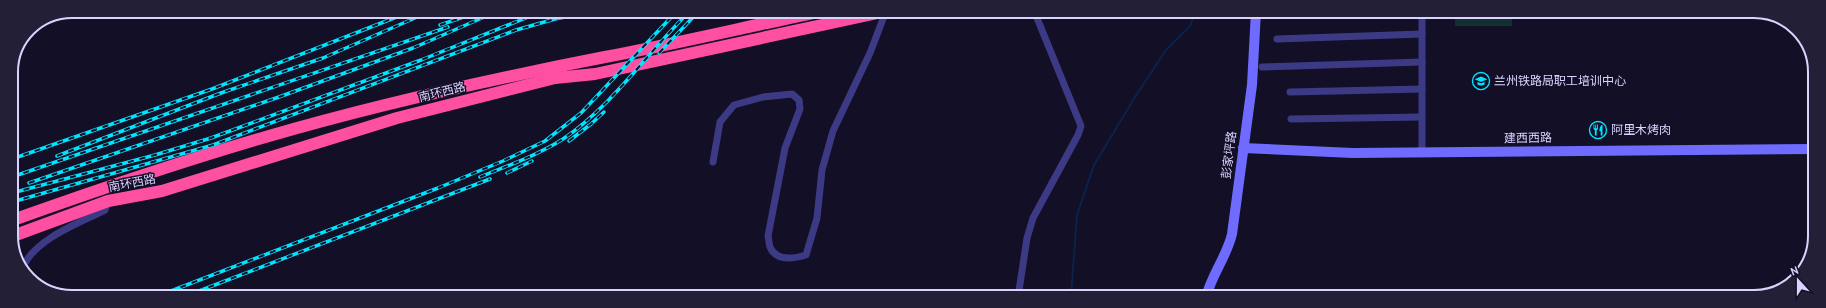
<svg xmlns="http://www.w3.org/2000/svg" width="1826" height="308" viewBox="0 0 1826 308" font-family="'PT Sans','Noto Sans SC',sans-serif">
	<style>
		.green { fill: #12302f }
		.lines { fill: none; stroke-linecap: round; stroke-linejoin: round }
		.stream { stroke: #0c2248; stroke-width: 2 }
		.street { stroke: #3d3a85; stroke-width: 7 }
		.secondary { stroke: #6f6bff; stroke-width: 10 }
		.highway { stroke: #ff4fa3; stroke-width: 12 }
		.rail-casing { stroke: #00e5ff; stroke-width: 3.5 }
		.rail { stroke: #130f26; stroke-width: 2; stroke-dasharray: 6; stroke-linecap: butt }
		.labels { text-anchor: middle; stroke-width: 3; stroke-linejoin: round; paint-order: stroke }
		.poi-label { font-size: 12px; fill: #d9d4ff; stroke: #130f26; text-anchor: start }
		.street-label { font-size: 12px; fill: #d9d4ff; stroke: #130f26 }
		.rim { fill: none; stroke: #d9d4ff; stroke-width: 2 }
	</style>
	<rect width="100%" height="100%" fill="#130f26"/>
	<rect class="green" x="1455" y="11" width="57" height="15"/>
	<g class="lines">
		<path class="stream" d="M1071 297 1077 215 1094 165 1135 97 1166 50 1190 26 1196 11"/>
		<g class="street">
			<path d="M1422 11V152"/>
			<path d="M1277 39 1422 34"/>
			<path d="M1262 67 1422 62"/>
			<path d="M1290 92 1422 89"/>
			<path d="M1291 119 1422 117"/>
			<path d="M713 162 720 122 734 105 763 97 792 94 799 100 800 109 785 148 768 236C769 240 769 246 771 249 778 262 796 258 806 255L817 218 822 170 833 131 870 53 886 11"/>
			<path d="M23 267C35 239 79 223 105 210L108 201"/>
			<path d="M1018 297 1027 238 1033 218 1078 135 1081 126 1035 13 1038 11"/>
		</g>
		<g class="secondary">
			<path d="M1243 148 1353 153 1814 149"/>
			<path d="M1206 297C1212 274 1227 256 1232 234L1252 85 1256 11"/>
		</g>
		<g class="highway">
			<path d="M13 220C97 190 182 161 269 136 379 104 492 79 605 57 678 43 750 26 823 11"/>
			<path d="M13 236 108 201 162 191 397 118 555 78 595 74 887 11"/>
		</g>
		<g class="rail-casing">
			<g id="rail">
				<path d="M440 25 481 11"/>
				<path d="M659 53 699 11"/>
				<path d="M569 141 591 124 604 112"/>
				<path d="M57 156 221 93 323 58 431 11"/>
				<path d="M12 159 212 89 412 11"/>
				<path d="M507 173 532 161"/>
				<path d="M12 177 448 27"/>
				<path d="M480 177C507 166 538 155 563 139 613 105 647 53 690 11"/>
				<path d="M29 183 279 97 413 48 498 11"/>
				<path d="M12 193 155 155 211 138 421 60 543 11"/>
				<path d="M12 202 213 145 516 30 555 19 595 11"/>
				<path d="M158 296 438 188 503 161 545 141 581 113 677 11"/>
				<path d="M186 296 490 179"/>
			</g>
		</g>
		<use href="#rail" class="rail"/>
	</g>
	<defs>
		<g id="university-ring" transform="scale(0.9)"><circle r="9.5" fill="#130f26" stroke="#00e5ff" stroke-width="1.5"/><path d="M0-5L7-2L0 1L-7-2ZM-4 1L0 2.5L4 1V4Q0 6-4 4Z" fill="#00e5ff"/></g>
		<g id="restaurant-ring" transform="scale(0.9)"><circle r="9.5" fill="#130f26" stroke="#00e5ff" stroke-width="1.5"/><path d="M-5-6h1v4h1v-4h1v4h1v-4h1v5L-1.5 .5V6h-2V.5L-5-1ZM5-6V6H3V1.5H1.5Q1.5-4 5-6Z" fill="#00e5ff"/></g>
	</defs>
	<g fill-rule="evenodd">
		<use href="#university-ring" x="1481" y="81"/>
		<use href="#restaurant-ring" x="1598" y="130"/>
	</g>
	<g class="labels">
		<g class="poi-label">
			<text x="1494" y="85">兰州铁路局职工培训中心</text>
			<text x="1611" y="134">阿里木烤肉</text>
		</g>
		<g class="street-label">
			<text transform="translate(442 92) rotate(-14)" y="4">南环西路</text>
			<text transform="translate(1528 138) rotate(-1)" y="4">建西西路</text>
			<text transform="translate(1229 155) rotate(-83)" y="4">彭家坪路</text>
			<text transform="translate(132 183) rotate(-11)" y="4">南环西路</text>
		</g>
	</g>
	<path d="M0 0H1826V308H0ZM72 18H1754A54 54 0 0 1 1808 72V236A54 54 0 0 1 1754 290H72A54 54 0 0 1 18 236V72A54 54 0 0 1 72 18Z" fill="#231f37" fill-rule="evenodd"/>
	<path class="rim" d="M72 18H1754A54 54 0 0 1 1808 72V236A54 54 0 0 1 1754 290H72A54 54 0 0 1 18 236V72A54 54 0 0 1 72 18Z"/>
	<g transform="translate(1798 280) rotate(339)" stroke="#130f26" stroke-width="3" paint-order="stroke">
	<path d="M0-3L7 15L0 10L-7 15Z" fill="#d9d4ff"/>
	<text y="-6" font-size="11" font-weight="bold" text-anchor="middle" fill="#d9d4ff">N</text>
	</g>
</svg>
